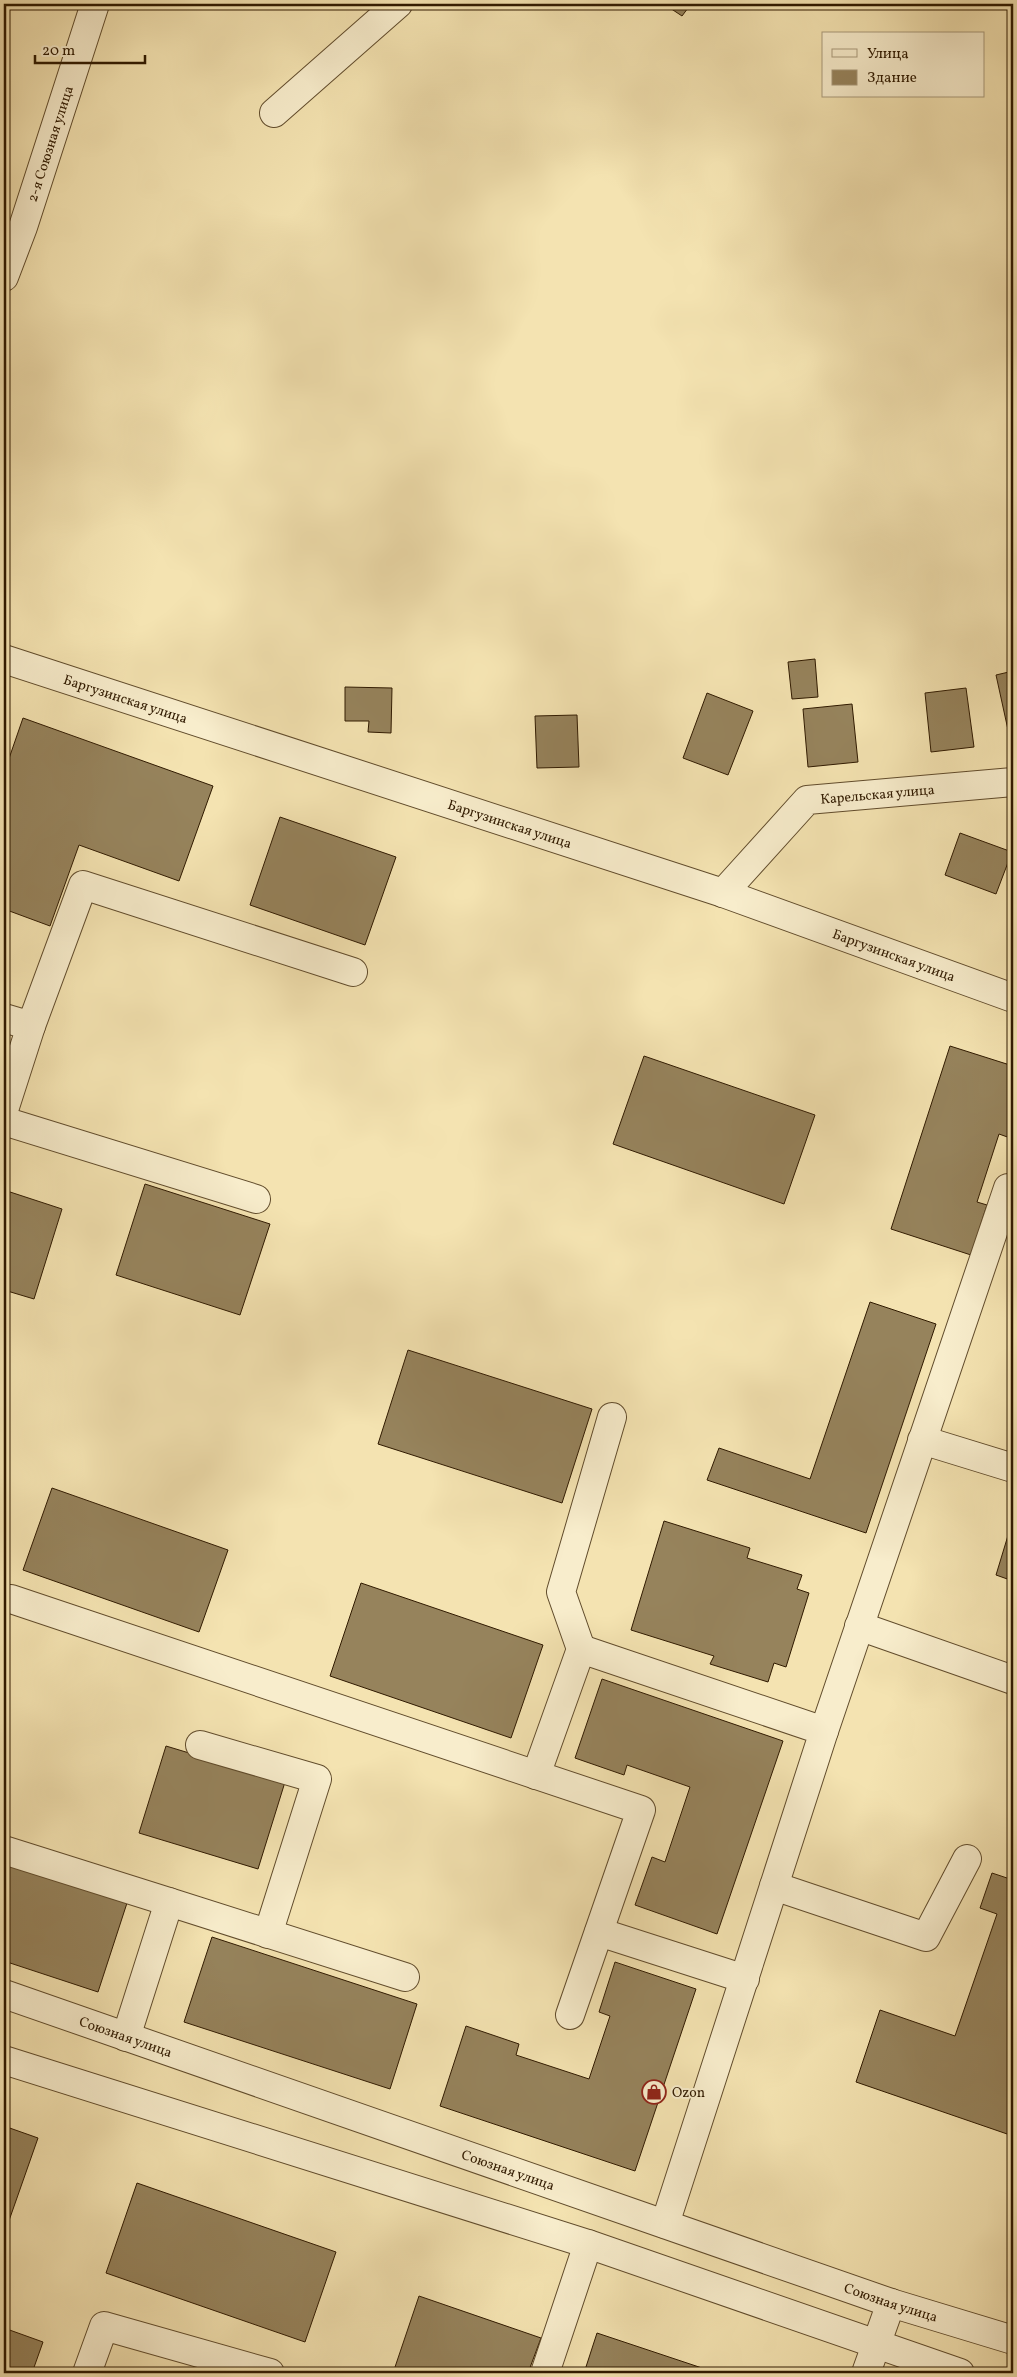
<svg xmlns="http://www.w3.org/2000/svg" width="1017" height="2377" viewBox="0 0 1017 2377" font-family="Vollkorn,serif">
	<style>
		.building { fill: #96835c; stroke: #301a00 }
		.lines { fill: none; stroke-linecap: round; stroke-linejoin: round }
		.minor-casing { stroke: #614c2c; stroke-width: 30 }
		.minor { stroke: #f8edcc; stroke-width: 28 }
		.labels { text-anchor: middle; stroke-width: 4; stroke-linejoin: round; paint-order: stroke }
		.street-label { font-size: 14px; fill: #301a00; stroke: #f8edcc }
		.poi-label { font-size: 14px; fill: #301a00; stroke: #f8edcc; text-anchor: start }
	</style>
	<rect width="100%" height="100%" fill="#f4e3b1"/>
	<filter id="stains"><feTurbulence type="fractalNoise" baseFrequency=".004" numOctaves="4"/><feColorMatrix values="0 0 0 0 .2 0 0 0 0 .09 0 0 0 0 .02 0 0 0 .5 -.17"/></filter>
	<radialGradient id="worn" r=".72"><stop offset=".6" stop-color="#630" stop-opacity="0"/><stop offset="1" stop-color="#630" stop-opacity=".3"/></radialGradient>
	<g class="building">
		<path d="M664 4H691L682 16Z"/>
		<path d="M815 659 818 697 792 699 788 662Z"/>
		<path d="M1013 671V739H1010L996 675Z"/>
		<path d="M345 687 392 688 391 733 368 732 369 721H345Z"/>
		<path d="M966 688 974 747 931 752 925 693Z"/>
		<path d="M707 693 753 711 728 775 683 758Z"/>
		<path d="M852 704 858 762 808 767 803 709Z"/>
		<path d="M577 715 579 767 537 768 535 716Z"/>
		<path d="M23 718 213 786 179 881 79 845 50 926 4 909V773Z"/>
		<path d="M280 817 396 857 365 945 250 905Z"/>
		<path d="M960 833 1012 852 996 894 945 875Z"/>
		<path d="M950 1046 1013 1066V1139L999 1134 977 1202 987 1205 971 1255 891 1229Z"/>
		<path d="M644 1056 815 1115 784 1204 613 1144Z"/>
		<path d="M145 1184 270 1224 240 1315 116 1275Z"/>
		<path d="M4 1190 62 1209 34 1299 4 1290Z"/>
		<path d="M870 1302 936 1324 866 1533 707 1480 719 1448 810 1479Z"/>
		<path d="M408 1350 592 1409 562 1503 378 1444Z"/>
		<path d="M52 1488 228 1550 199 1632 23 1570Z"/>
		<path d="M1013 1519V1581L996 1575Z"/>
		<path d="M664 1521 750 1548 747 1558 802 1575 797 1589 809 1593 786 1667 774 1663 768 1682 710 1664 714 1656 631 1630Z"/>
		<path d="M361 1583 543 1645 511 1738 330 1676Z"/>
		<path d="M602 1679 783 1741 717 1934 635 1905 652 1857 665 1862 690 1787 627 1765 624 1775 575 1758Z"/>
		<path d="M166 1746 285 1782 258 1869 139 1833Z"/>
		<path d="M4 1863 127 1903 98 1992 4 1961Z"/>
		<path d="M992 1873 1013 1880V2136L856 2082 880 2010 955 2036 997 1914 980 1908Z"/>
		<path d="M212 1937 417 2004 390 2089 184 2022Z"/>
		<path d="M615 1962 696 1989 635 2171 440 2106 466 2026 519 2044 516 2055 589 2079 610 2016 599 2012Z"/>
		<path d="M4 2126 38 2138 5 2232 4 2231Z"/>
		<path d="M137 2183 336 2252 305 2342 106 2273Z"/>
		<path d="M419 2296 541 2338 528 2373H393Z"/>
		<path d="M4 2328 43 2342 32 2373H4Z"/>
		<path d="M597 2333 717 2373H584Z"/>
	</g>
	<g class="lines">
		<g class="minor-casing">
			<g id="minor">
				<path d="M274 113 398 4"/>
				<path id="s1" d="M4 277 23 227 95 4"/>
				<path id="s2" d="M4 659 723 893 1013 998"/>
				<path id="s3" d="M723 893 807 800 1013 782"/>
				<path d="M4 1018 31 1026 83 885 353 972"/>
				<path d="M4 1110 31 1026"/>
				<path d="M4 1121 256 1199"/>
				<path d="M922 1440 1013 1468"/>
				<path d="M4 1599H11L641 1810 570 2015"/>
				<path d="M859 1626 1013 1680"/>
				<path d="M581 1649 561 1592 612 1417"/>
				<path d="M824 1731 1008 1188 1013 1189"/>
				<path d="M200 1745 317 1779 268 1934"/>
				<path d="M536 1775 581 1649 824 1731 665 2224"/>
				<path d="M4 1850 169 1902"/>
				<path d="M774 1886 926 1937 967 1859"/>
				<path d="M599 1932 745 1979"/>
				<path id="s4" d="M4 1994 891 2303 1013 2340"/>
				<path d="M126 2037 169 1902 405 1977"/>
				<path d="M4 2060 588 2244 960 2373"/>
				<path d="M87 2373 104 2326 270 2373"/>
				<path d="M545 2373 588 2244"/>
				<path d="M866 2373 891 2303"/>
			</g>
		</g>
		<use href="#minor" class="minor"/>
	</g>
	<defs>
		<g id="shop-ring" transform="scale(1.25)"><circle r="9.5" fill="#f8edcc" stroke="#8f2418" stroke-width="1.5"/><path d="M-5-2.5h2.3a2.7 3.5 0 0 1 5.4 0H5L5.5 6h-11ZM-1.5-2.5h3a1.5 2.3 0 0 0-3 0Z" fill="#8f2418"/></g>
	</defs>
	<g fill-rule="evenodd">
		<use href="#shop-ring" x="654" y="2092"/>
	</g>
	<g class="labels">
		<g class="street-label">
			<text dy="5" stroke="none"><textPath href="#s1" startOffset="141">2-я Союзная улица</textPath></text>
			<text dy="5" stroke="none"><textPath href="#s2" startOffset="128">Баргузинская улица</textPath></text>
			<text dy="5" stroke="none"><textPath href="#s3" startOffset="196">Карельская улица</textPath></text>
			<text dy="5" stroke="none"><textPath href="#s2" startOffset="532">Баргузинская улица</textPath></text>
			<text dy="5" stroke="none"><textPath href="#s2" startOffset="938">Баргузинская улица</textPath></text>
			<text dy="5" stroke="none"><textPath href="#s4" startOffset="129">Союзная улица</textPath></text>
			<text dy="5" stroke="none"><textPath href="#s4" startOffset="534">Союзная улица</textPath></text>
			<text dy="5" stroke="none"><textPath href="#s4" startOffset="939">Союзная улица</textPath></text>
		</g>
		<g class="poi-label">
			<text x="672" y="2097">Ozon</text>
		</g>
	</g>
	<rect width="1017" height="2377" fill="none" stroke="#f4e3b1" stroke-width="20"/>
	<rect x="5" y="5" width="1007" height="2367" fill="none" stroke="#301a00" stroke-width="2.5"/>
	<rect x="10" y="10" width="997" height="2357" fill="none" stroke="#301a00"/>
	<rect x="822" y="32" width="162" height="65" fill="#f8edcc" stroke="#a8997a"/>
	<rect x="832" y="49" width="25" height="8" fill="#f8edcc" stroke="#a8997a"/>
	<text x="867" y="58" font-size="15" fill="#301a00">Улица</text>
	<rect x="832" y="70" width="25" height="15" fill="#96835c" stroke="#a8997a"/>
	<text x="867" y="82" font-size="15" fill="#301a00">Здание</text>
	<path d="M35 55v8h110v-8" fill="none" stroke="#301a00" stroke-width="2.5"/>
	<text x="42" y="55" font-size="15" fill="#301a00" stroke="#f8edcc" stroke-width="4" paint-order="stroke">20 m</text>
	<rect width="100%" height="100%" filter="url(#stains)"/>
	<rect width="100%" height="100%" fill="url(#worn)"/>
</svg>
